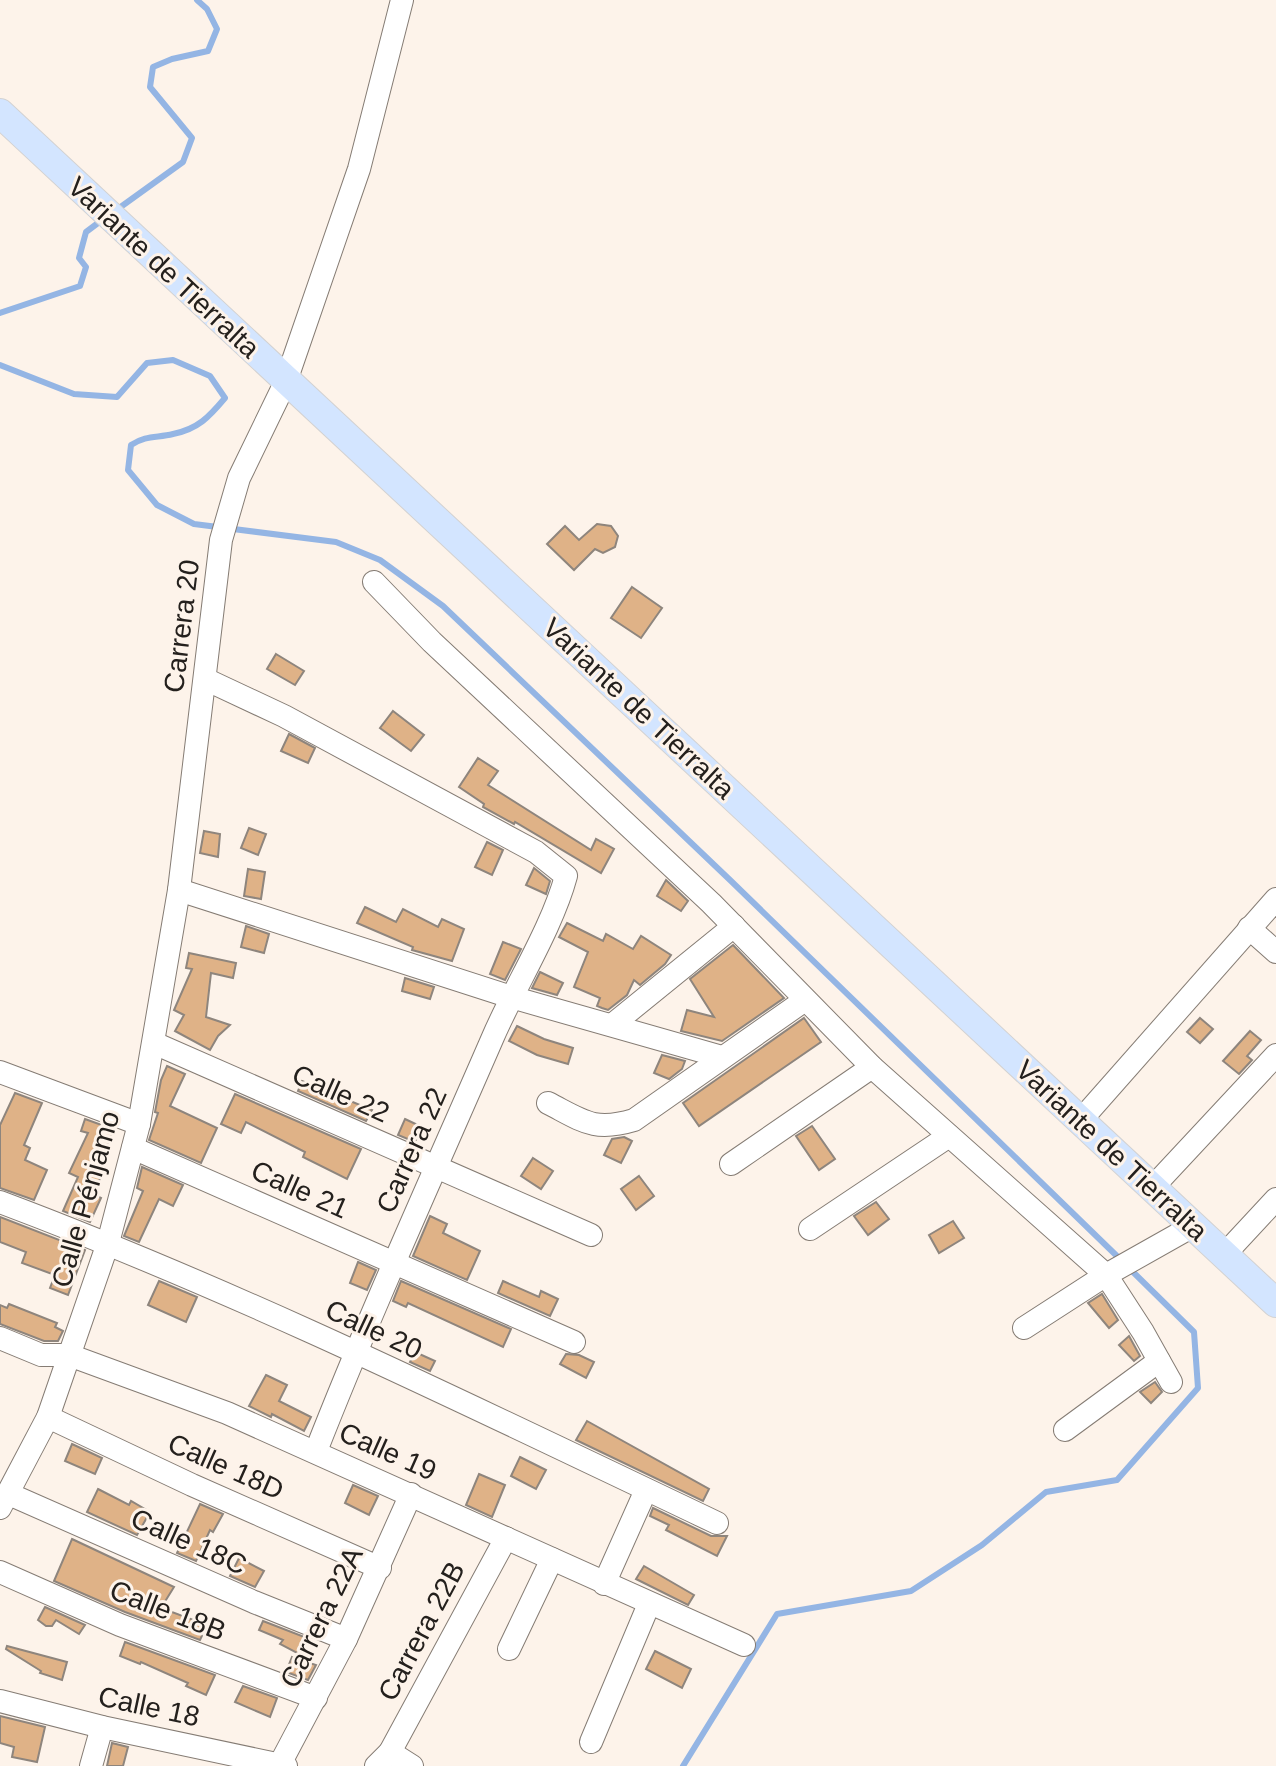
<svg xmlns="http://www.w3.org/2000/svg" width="1276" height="1766" viewBox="0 0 1276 1766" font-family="Helvetica,sans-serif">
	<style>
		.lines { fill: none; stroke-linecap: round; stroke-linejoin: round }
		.stream { stroke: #94b5e4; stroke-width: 6 }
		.building { fill: #dfb287; stroke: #8e857d; stroke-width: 2 }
		.minor-casing { stroke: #857c74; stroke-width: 24 }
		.major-casing { stroke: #d3d2d2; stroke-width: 30 }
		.minor { stroke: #fff; stroke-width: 22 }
		.major { stroke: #d3e5ff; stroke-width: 28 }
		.labels { text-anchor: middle; stroke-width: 6; stroke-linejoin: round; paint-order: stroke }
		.street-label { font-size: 28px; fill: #24201d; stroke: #fdf3ea }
	</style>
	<rect width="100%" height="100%" fill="#fdf3ea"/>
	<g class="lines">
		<g class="stream">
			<path d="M115 211 183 162 192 138 150 87 153 67 172 59 208 51 217 29 207 9 197 0"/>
			<path d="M0 313 80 286 86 267 79 258 86 232 102 220"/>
			<path d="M0 365 74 394 117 397 147 363 173 360 210 376 225 398C209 417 198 429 173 434 157 438 146 435 131 445L128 470 157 505 194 524 336 542 380 560 443 606 730 880 1121 1260"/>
			<path d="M683 1766 777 1614 911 1591 982 1545 1046 1492 1117 1480 1198 1388 1194 1332 1129 1268"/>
		</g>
	</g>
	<g class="building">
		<path d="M597 524 611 526 618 536 615 547 603 553 595 549 574 570 547 544 565 526 579 540Z"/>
		<path d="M632 587 662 608 641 638 611 618Z"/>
		<path d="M276 654 304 671 295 685 267 669Z"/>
		<path d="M393 711 424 735 411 751 380 728Z"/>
		<path d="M289 734 315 748 308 763 281 751Z"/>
		<path d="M478 758 498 771 488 785 591 850 596 839 614 849 601 873 515 822 514 824 483 807 484 804 459 787Z"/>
		<path d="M249 828 266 834 258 855 241 848Z"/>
		<path d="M204 831 220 834 218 857 200 853Z"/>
		<path d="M487 842 503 850 492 875 475 867Z"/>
		<path d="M534 868 550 881 546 894 526 885Z"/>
		<path d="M248 869 265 872 261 899 244 896Z"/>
		<path d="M666 880 688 901 681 911 657 896Z"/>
		<path d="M365 907 396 922 403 909 438 927 442 919 464 929 452 961 412 950 413 947 357 923Z"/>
		<path d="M567 923 603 941 606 934 633 949 641 936 671 955 665 964 640 985 634 980 627 995 608 1010 602 1008 597 1006 600 998 574 987 588 952 559 937Z"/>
		<path d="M246 926 269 934 264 953 241 947Z"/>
		<path d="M503 942 521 949 505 980 490 974Z"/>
		<path d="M733 945 784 998 722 1041 681 1031 687 1010 714 1017 690 979Z"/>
		<path d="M189 953 236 963 233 978 211 973 206 1017 230 1025 218 1036 210 1050 175 1031 184 1015 174 1010 192 969 186 968Z"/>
		<path d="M540 972 563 983 557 995 532 988Z"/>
		<path d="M405 978 434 987 430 999 402 991Z"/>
		<path d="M804 1018 821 1042 699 1126 683 1103Z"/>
		<path d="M1200 1018 1213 1029 1200 1043 1187 1032Z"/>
		<path d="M517 1026 544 1039 573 1048 568 1064 537 1055 509 1041Z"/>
		<path d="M1250 1031 1261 1040 1247 1056 1252 1060 1239 1074 1223 1061Z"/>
		<path d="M662 1055 685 1061 682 1069 669 1079 654 1073Z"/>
		<path d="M167 1066 185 1074 170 1106 217 1128 201 1163 149 1140 158 1113 155 1112 161 1080Z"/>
		<path d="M302 1081 372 1110 366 1121 298 1091Z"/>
		<path d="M15 1093 42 1103 24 1145 30 1148 25 1160 47 1170 34 1200 0 1188V1125Z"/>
		<path d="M235 1094 361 1149 347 1179 303 1157 305 1152 246 1122 241 1133 221 1124Z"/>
		<path d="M85 1119 113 1129 98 1170 103 1172 93 1194 101 1198 90 1222 63 1211 78 1177 69 1173 88 1133 81 1131Z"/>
		<path d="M405 1119 422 1127 415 1142 398 1135Z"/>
		<path d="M812 1126 835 1159 819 1170 796 1136Z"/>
		<path d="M624 1137 632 1141 621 1163 604 1155 612 1139Z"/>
		<path d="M533 1158 553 1171 541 1189 521 1176Z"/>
		<path d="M142 1167 183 1185 173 1206 159 1199 139 1242 124 1236 143 1191 137 1188Z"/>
		<path d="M639 1176 654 1196 636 1210 621 1189Z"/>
		<path d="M876 1202 889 1219 868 1235 854 1216Z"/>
		<path d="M430 1216 447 1224 443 1233 480 1251 467 1280 413 1256Z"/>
		<path d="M0 1217 85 1250 68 1295 50 1288 55 1275 22 1263 26 1252 0 1242Z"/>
		<path d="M953 1221 964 1238 939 1253 929 1235Z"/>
		<path d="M358 1262 376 1270 367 1290 350 1283Z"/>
		<path d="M159 1281 197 1297 186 1322 148 1305Z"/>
		<path d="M401 1281 511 1329 503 1347 408 1303 406 1307 393 1301Z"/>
		<path d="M503 1281 539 1297 541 1291 558 1299 550 1316 498 1293Z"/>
		<path d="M1102 1294 1118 1320 1109 1328 1088 1303Z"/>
		<path d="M9 1304 57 1323 55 1327 63 1331 58 1341H44L0 1324V1305L7 1308Z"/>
		<path d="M1129 1336 1140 1356 1134 1361 1119 1345Z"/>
		<path d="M415 1352 435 1361 430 1371 410 1362Z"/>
		<path d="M566 1354 579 1355 594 1362 586 1378 560 1364Z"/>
		<path d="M266 1375 287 1385 279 1401 311 1417 304 1431 272 1414 271 1417 249 1406Z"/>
		<path d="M1155 1382 1162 1392 1151 1403 1140 1392Z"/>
		<path d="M587 1421 709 1489 703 1501 576 1440Z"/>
		<path d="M72 1444 102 1458 95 1474 65 1461Z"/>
		<path d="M520 1457 546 1470 536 1489 511 1476Z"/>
		<path d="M479 1474 505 1485 492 1517 466 1505Z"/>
		<path d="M353 1485 378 1496 369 1515 345 1503Z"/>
		<path d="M98 1489 129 1505 131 1501 150 1512 137 1535 87 1512Z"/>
		<path d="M200 1504 223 1514 213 1532 210 1530 196 1561 177 1553Z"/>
		<path d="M653 1508 711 1536H727L717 1556 666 1530 669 1525 650 1516Z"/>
		<path d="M72 1539 174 1587 161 1608 207 1625 200 1640 125 1612 54 1581Z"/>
		<path d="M239 1558 264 1571 255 1587 230 1576Z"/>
		<path d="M644 1566 694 1595 688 1605 636 1579Z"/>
		<path d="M45 1607 85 1625 79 1634 56 1620 52 1626H46L38 1620Z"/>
		<path d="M263 1621 307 1638 299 1654 280 1644 283 1640 259 1630Z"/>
		<path d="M125 1642 215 1675 206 1695 186 1686 188 1683 141 1662 140 1664 120 1656Z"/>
		<path d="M7 1646 67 1662 62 1680 40 1673 41 1671 6 1649Z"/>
		<path d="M655 1651 691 1669 682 1688 646 1669Z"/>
		<path d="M292 1657 316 1665 308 1680 286 1672Z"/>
		<path d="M243 1686 277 1698 270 1717 235 1702Z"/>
		<path d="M0 1716 45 1727 37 1762 12 1757 14 1747 0 1743Z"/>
		<path d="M112 1743 128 1747 123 1766H107Z"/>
	</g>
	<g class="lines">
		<g class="minor-casing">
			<g id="minor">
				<path d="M374 582 432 642 711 903 872 1067 1106 1275 1143 1332 1171 1382"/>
				<path d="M205 679 284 716 536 852 566 876C552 928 515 986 493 1037 433 1175 371 1311 316 1451"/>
				<path d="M179 890 511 997 722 1057"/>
				<path d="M1249 928 1276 952"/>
				<path d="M612 1025 734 926"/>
				<path d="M154 1043 591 1235"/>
				<path d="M0 1072 139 1124"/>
				<path d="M548 1103C583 1121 594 1132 634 1120L805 1000"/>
				<path d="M1081 1120 1276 899"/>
				<path d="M133 1148 574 1342"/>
				<path d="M731 1164 872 1067"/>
				<path d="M1152 1188 1276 1055"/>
				<path d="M0 1202C245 1294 481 1411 717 1523"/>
				<path d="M810 1229 949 1136"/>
				<path d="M1224 1255 1276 1199"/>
				<path d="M1024 1328 1106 1275 1193 1226"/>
				<path d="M0 1338 41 1355H69L227 1413 744 1645"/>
				<path d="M48 1417 192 1485 380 1568"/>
				<path d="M1065 1430 1159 1361"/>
				<path d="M9 1494 254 1602 346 1639"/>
				<path d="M0 1508 48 1417 108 1243 139 1124 179 890 221 540 239 478 286 381 359 169 402 0"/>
				<path d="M0 1572 120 1625 316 1698"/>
				<path d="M604 1584 646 1490"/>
				<path d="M509 1649 552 1559"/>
				<path d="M0 1701 102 1727 286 1766"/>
				<path d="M591 1742 649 1604"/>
				<path d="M390 1752 412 1766"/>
				<path d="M280 1764 346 1639 411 1494"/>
				<path d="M91 1766 102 1727"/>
				<path d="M376 1766 390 1752 506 1538"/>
			</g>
		</g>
		<g class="major-casing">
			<path id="major" d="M0 113 1276 1303"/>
		</g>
		<use href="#minor" class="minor"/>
		<use href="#major" class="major"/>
	</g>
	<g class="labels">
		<g class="street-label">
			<text transform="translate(164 267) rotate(43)" y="10">Variante de Tierralta</text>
			<text transform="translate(181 626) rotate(-83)" y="10">Carrera 20</text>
			<text transform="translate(639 708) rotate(43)" y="10">Variante de Tierralta</text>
			<text transform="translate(341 1093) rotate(24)" y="10">Calle 22</text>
			<text transform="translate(411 1150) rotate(-66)" y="10">Carrera 22</text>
			<text transform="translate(1112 1150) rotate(43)" y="10">Variante de Tierralta</text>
			<text transform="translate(300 1189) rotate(24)" y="10">Calle 21</text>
			<text transform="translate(85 1199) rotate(-74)" y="10">Calle Pénjamo</text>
			<text transform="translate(374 1329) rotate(25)" y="10">Calle 20</text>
			<text transform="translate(388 1451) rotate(24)" y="10">Calle 19</text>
			<text transform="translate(226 1466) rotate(24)" y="10">Calle 18D</text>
			<text transform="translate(189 1541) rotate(24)" y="10">Calle 18C</text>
			<text transform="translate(168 1610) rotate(21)" y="10">Calle 18B</text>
			<text transform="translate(321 1617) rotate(-64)" y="10">Carrera 22A</text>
			<text transform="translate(421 1631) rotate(-62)" y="10">Carrera 22B</text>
			<text transform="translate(149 1706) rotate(12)" y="10">Calle 18</text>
		</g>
	</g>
</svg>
